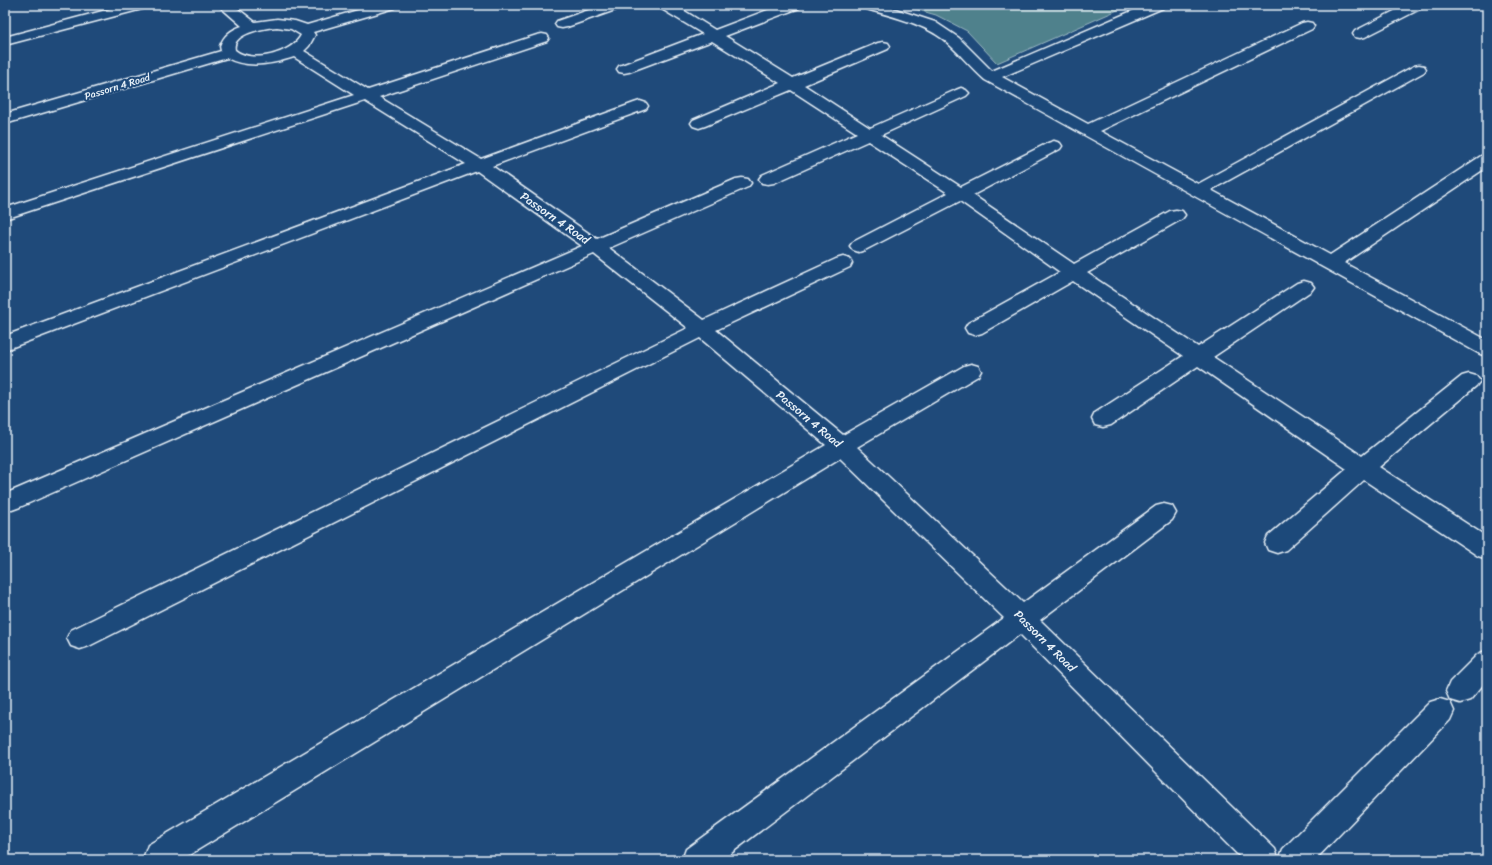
<svg xmlns="http://www.w3.org/2000/svg" width="1492" height="865" viewBox="0 0 1492 865" font-family="Sriracha,sans-serif">
	<style>
		.green { fill: #4f818c; stroke: #9cb9c2 }
		.lines { fill: none; stroke-linecap: round; stroke-linejoin: round }
		.minor-casing { stroke: #e8f1f8; stroke-width: 3 }
		.minor { fill: #1f4a7a; fill-rule: evenodd }
		.labels { text-anchor: middle; stroke-width: 4; stroke-linejoin: round; paint-order: stroke }
		.far-street-label { font-size: 10px; fill: #e8f1f8; stroke: #1f4a7a }
		.street-label { font-size: 12px; fill: #e8f1f8; stroke: #1f4a7a }
	</style>
	<rect width="100%" height="100%" fill="#1f4a7a"/>
	<filter id="ink" filterUnits="userSpaceOnUse"><feTurbulence type="fractalNoise" baseFrequency=".025" numOctaves="2"/><feDisplacementMap in="SourceGraphic" scale="8" xChannelSelector="R" yChannelSelector="G"/><feConvolveMatrix kernelMatrix="1 2 1 2 8 2 1 2 1" color-interpolation-filters="sRGB"/></filter>
	<g filter="url(#ink)">
		<path class="green" d="M901 5H1129L997 63 967 31 936 15Z"/>
		<g class="lines">
			<g class="minor-casing">
				<g id="minor">
					<path d="M125 5H148L146 8 5 45V37Z"/>
					<path d="M218 5H233L255 22 277 19 295 21 307 25 375 5H397L395 8 313 32 315 35 309 46 304 51 368 90 537 35 542 34 547 35 549 38 547 41 379 97 481 159 634 103 640 101 646 103 648 106 646 109 492 166 597 239 736 179 742 178 748 179 751 183 748 187 609 248 704 320 836 259 843 257 850 259 852 263 850 267 716 330 843 435 964 366 971 364 978 366 981 371 978 376 857 447 1023 603 1156 506 1164 504 1172 506 1176 513 1172 520 1040 620 1275 849 1279 860 1283 849 1430 702 1440 699 1450 702 1454 711 1450 720 1315 860H1243L1020 634 722 860H682L686 849 1004 618 840 458 181 860H146L144 856 148 845 826 445 700 338 89 646 80 649 71 646 67 638 71 630 688 328 594 254 20 507 12 510 5 508V494L582 246 477 171 5 350V336L466 164 365 101 5 219V208L354 95 294 57C273 64 247 69 227 58L5 124V114L221 51 220 46C224 35 231 30 242 26ZM277 27 291 29 301 35C292 54 251 64 235 50 231 33 265 28 277 27Z"/>
					<path d="M603 5H623L621 8 567 27 562 28 557 27 555 24 557 21Z"/>
					<path d="M658 5H675L715 30 781 5H801L799 8 725 36 793 78 878 43 883 42 888 43 890 46 888 49 804 85 870 128 956 90 961 88 966 90 969 93 966 96 881 135 961 187 1048 143 1054 141 1060 143 1062 146 1060 149 973 195 1074 264 1170 211 1176 210 1182 211 1185 215 1182 219 1087 273 1198 347 1297 283 1304 281 1311 283 1314 287 1311 291 1213 357 1362 456 1462 376 1469 374 1476 376 1480 381 1476 386 1379 467 1487 537V559L1478 556 1364 480 1286 550 1277 553 1268 550 1265 543 1268 536 1347 469 1198 366 1111 425 1103 427 1095 425 1092 419 1095 413 1183 356 1073 281 982 333 975 335 968 333 965 328 968 323 1060 272 960 201 865 250 859 252 853 250 850 246 853 242 948 193 868 141 774 183 768 184 762 183 759 179 762 175 857 133 791 90 705 126 699 128 693 126 691 123 693 120 780 83 712 41 629 72 624 73 619 72 617 69 619 66 703 34 660 8Z"/>
					<path d="M861 5H883L935 22 959 38 992 71 1146 5H1165L1163 8 1002 77 1088 124 1302 23 1307 22 1312 23 1314 26 1312 29 1100 131 1198 184 1414 66 1419 65 1424 66 1426 69 1424 72 1211 190 1330 255 1481 156 1487 155V167L1344 263 1487 340V356L1480 354 985 80C970 67 958 51 943 39 920 22 890 16 863 8Z"/>
					<path d="M1406 5H1424L1422 8 1365 37 1360 38 1355 37 1353 34 1355 31Z"/>
					<path d="M1487 650V680L1470 700 1460 703 1450 700 1446 691 1450 682 1478 654Z"/>
				</g>
			</g>
			<use href="#minor" class="minor"/>
		</g>
	</g>
	<g class="labels">
		<g class="far-street-label">
			<text transform="translate(117 86) rotate(-17)" y="4">Passorn 4 Road</text>
		</g>
		<g class="street-label">
			<text transform="translate(555 218) rotate(35)" y="4">Passorn 4 Road</text>
			<text transform="translate(809 419) rotate(40)" y="4">Passorn 4 Road</text>
			<text transform="translate(1045 641) rotate(45)" y="4">Passorn 4 Road</text>
		</g>
	</g>
	<rect width="1492" height="865" fill="none" stroke="#1f4a7a" stroke-width="20"/>
	<rect x="10" y="10" width="1472" height="845" fill="none" stroke="#e8f1f8" stroke-width="1.5" filter="url(#ink)"/>
</svg>
